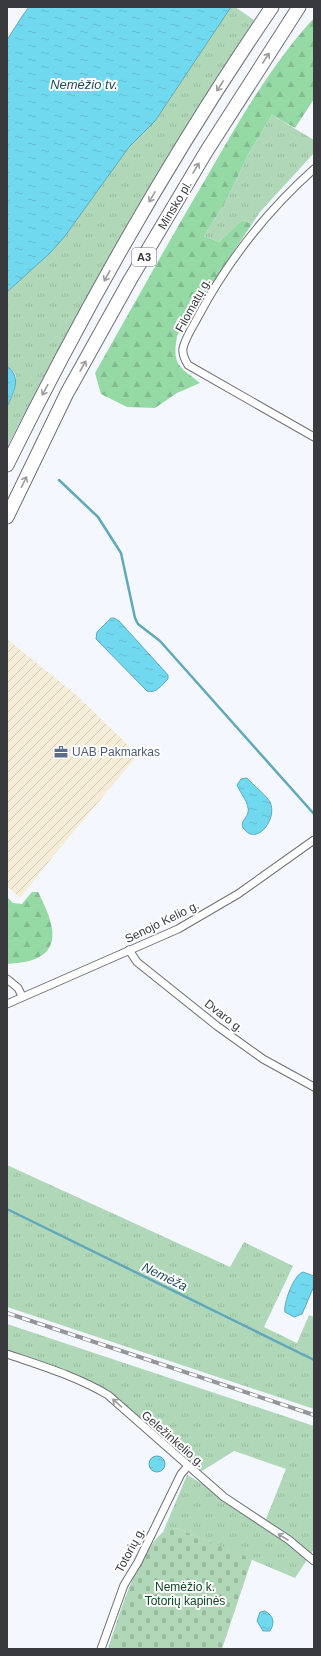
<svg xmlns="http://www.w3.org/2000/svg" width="321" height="1656" viewBox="0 0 321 1656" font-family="Arial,sans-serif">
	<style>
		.industrial { fill: url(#industrial-furrows) }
		.grass { fill: url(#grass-tufts) }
		.forest { fill: url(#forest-firs) }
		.cemetery { fill: url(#cemetery-stones) }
		.water { fill: url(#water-ripples); stroke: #60a9ba }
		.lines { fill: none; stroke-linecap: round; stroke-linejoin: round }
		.stream { stroke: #60a9ba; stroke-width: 2.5 }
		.street-casing { stroke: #6e7077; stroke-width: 9 }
		.highway-casing { stroke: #6e7077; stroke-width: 15 }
		.street { stroke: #fff; stroke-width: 7 }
		.highway { stroke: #fff; stroke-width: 13 }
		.rail-casing { stroke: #94959a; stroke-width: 4 }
		.rail { stroke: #fff; stroke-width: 2.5; stroke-dasharray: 8; stroke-linecap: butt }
		.oneway { stroke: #9c9c9e }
		.labels { text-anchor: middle; stroke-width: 4; stroke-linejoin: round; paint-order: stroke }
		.shield { fill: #fff; stroke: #747578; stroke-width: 1 }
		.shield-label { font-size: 11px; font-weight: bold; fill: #393a3e }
		.street-label { font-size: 12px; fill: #393a3e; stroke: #fff }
		.service-label { font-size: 12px; fill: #4e5e75; stroke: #fff; text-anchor: start }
		.park-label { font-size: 12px; fill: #142; stroke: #fff }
		.water-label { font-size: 13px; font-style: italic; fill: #1f4d56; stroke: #fff }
	</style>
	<defs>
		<pattern id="industrial-furrows" width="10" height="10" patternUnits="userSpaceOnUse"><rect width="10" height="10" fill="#f5edd7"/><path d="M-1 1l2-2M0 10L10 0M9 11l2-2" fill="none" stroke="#d3ccba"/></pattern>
		<pattern id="grass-tufts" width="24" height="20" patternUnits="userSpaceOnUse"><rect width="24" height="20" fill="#b0d8b8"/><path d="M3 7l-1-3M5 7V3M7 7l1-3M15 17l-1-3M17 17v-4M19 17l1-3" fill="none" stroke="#98ba9f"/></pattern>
		<pattern id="forest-firs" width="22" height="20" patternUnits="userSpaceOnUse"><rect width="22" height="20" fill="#95d9a5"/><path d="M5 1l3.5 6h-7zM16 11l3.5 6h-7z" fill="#81bb8f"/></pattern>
		<pattern id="cemetery-stones" width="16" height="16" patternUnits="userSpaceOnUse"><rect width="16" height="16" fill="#b0d8b8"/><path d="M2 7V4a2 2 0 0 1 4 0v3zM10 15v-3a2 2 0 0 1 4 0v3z" fill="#98ba9f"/></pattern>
		<pattern id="water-ripples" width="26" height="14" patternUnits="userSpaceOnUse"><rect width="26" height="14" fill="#71d9ef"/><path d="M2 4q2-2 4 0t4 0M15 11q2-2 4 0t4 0" fill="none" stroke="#63bbce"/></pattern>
	</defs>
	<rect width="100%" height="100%" fill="#f5f7fe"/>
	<path class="industrial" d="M7 639 75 694 124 741 137 756 55 854 20 898 7 886Z"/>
	<g class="grass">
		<path d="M231 7H235L254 20C221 73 186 125 154 179 102 267 54 356 7 447V407L14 393 16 376 13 371 7 366V292L31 269 129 147 155 121Z"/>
		<path d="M272 115 314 140V153L260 212 252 224 242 220 219 242 204 236 226 201 249 153Z"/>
		<path d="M7 1165 230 1267 244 1242 293 1266 264 1327 297 1343 309 1315 314 1317V1409L7 1307Z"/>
		<path d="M7 1324 314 1426V1549L295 1578 176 1528 163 1532 187 1475 266 1519 286 1469 234 1451 202 1471 102 1389 76 1374 7 1351Z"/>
	</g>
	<g class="forest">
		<path d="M314 18V99L295 128 272 115 249 153 226 201 204 236 219 242 242 220 252 224 177 336C172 366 179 366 200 383L177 393 155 408 127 407 101 394 95 373C133 306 170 239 209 173 240 119 272 64 314 18Z"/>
		<path d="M32 892H38C49 914 67 949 32 960 24 963 15 963 7 964V897L13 903 22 904Z"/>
	</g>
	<path class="cemetery" d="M176 1528 252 1559 222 1649H108C119 1616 136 1556 162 1533 165 1530 172 1529 176 1528Z"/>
	<g class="water">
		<path d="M29 7H231L155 121 129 147 65 236 51 252 7 292V40L23 15Z"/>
		<path d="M7 366C22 377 14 392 7 407Z"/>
		<path d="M111 618H114L119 621 168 675V679C162 685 156 694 147 691L96 639 97 632Z"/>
		<path d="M247 778C252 784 267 796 270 802 278 819 257 846 244 829 239 823 246 819 248 813 250 803 240 793 237 785L241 779Z"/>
		<path d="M303 1272 314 1276V1286L302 1314 294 1317 285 1312C283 1304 294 1274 303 1272Z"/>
		<circle cx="157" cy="1464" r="8"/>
		<path d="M265 1611C274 1616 275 1623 270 1631H263L257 1621 260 1612Z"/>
	</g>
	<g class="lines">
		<g class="stream">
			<path d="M59 480 98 517 121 553 135 618 138 624 160 641 314 814"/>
			<path d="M7 1209 314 1360"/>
		</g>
		<g class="street-casing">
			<g id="street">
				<path d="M314 169C268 210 228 261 199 315 194 325 186 336 183 348 182 354 185 360 188 365L314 437"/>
				<path d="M129 950 137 962 217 1026 263 1059 314 1087"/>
				<path d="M7 979 18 988 22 996"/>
				<path d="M7 1004 178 929 238 894 314 840"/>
				<path d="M7 1354C42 1366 76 1376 108 1395L224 1497 289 1540 314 1561"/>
				<path d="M101 1649 124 1585 138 1562 181 1474 188 1466"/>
			</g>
		</g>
		<g class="highway-casing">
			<g id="highway">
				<path d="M7 465C85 307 173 152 272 7"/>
				<path d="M7 517 67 393 130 280 206 152 299 7"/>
			</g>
		</g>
		<use href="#street" class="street"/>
		<use href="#highway" class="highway"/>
		<g class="rail-casing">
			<path id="rail" d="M7 1313 314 1415"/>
		</g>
		<use href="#rail" class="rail"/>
	</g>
	<defs><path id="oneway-shaft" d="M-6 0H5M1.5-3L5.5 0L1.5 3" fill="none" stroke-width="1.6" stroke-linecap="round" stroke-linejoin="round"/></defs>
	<g class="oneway">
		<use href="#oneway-shaft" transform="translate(266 58) rotate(-57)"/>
		<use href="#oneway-shaft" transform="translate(220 86) rotate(123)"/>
		<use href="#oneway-shaft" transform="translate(196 168) rotate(-59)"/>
		<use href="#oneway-shaft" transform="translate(152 197) rotate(120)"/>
		<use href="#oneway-shaft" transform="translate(107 276) rotate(119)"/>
		<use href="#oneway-shaft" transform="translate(83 366) rotate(-61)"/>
		<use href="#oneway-shaft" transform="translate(45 390) rotate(118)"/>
		<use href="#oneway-shaft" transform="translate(24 482) rotate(-64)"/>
		<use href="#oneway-shaft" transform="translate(117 1403) rotate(-139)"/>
		<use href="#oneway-shaft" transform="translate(283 1537) rotate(-147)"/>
	</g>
	<defs>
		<g id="office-bare" transform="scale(1.08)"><path d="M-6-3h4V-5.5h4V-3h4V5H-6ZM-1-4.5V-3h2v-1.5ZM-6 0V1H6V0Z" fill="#5c6f8a" stroke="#fff" stroke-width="2.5" paint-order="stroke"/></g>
	</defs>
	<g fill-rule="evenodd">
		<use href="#office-bare" x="61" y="752"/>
	</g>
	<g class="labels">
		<rect class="shield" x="132" y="248" width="24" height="18" rx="3"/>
		<g class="shield-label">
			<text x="144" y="261">A3</text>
		</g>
		<g class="street-label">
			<text transform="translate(175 205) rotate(-59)" y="4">Minsko pl.</text>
			<text transform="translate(193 305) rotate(-61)" y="4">Filomatų g.</text>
			<text transform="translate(162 922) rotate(-26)" y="4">Senojo Kelio g.</text>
			<text transform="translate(224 1016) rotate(38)" y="4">Dvaro g.</text>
			<text transform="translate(173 1439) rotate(41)" y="4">Geležinkelio g.</text>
			<text transform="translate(130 1550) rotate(-62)" y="4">Totorių g.</text>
		</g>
		<g class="service-label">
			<text x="72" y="756">UAB Pakmarkas</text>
		</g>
		<g class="park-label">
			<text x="185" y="1591">Nemėžio k.<tspan x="185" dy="14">Totorių kapinės</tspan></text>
		</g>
		<g class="water-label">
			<text x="84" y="89">Nemėžio tv.</text>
			<text transform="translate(165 1276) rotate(26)" y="5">Nemėža</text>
		</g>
	</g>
	<rect width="321" height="1656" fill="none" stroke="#393a3e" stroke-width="16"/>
</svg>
